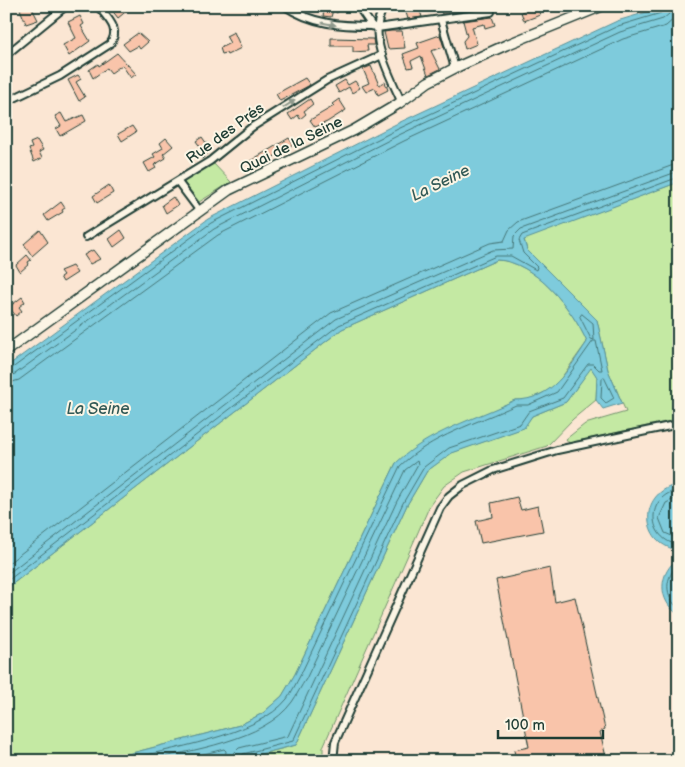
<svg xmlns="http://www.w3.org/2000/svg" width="685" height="767" viewBox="0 0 685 767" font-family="'Balsamiq Sans',sans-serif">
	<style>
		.green { fill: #c4e9a3; stroke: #72936c }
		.water { fill: #7ecbdc; stroke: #589299 }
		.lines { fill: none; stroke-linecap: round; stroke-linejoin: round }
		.shore { stroke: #457677; stroke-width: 1 }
		.building { fill: #f9c4aa; stroke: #1f3d34 }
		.minor-casing { stroke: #1f3d34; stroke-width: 10 }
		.tertiary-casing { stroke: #1f3d34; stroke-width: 12 }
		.minor { stroke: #fcf5e5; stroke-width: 6 }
		.tertiary { stroke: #fcf5e5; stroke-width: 9 }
		.oneway { fill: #8e998c }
		.labels { text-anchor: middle; stroke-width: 4; stroke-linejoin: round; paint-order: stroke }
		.street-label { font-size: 15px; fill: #1f3d34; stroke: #fcf5e5 }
		.water-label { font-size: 16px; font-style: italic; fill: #325956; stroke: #fcf5e5 }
	</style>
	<rect width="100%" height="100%" fill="#fbe6d3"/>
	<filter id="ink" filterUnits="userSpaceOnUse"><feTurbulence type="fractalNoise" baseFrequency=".02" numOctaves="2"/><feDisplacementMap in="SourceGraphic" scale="10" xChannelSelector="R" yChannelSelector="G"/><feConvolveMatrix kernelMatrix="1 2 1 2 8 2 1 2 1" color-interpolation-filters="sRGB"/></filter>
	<g filter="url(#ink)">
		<g class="green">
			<path d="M213 163 231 182 199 202 183 182Z"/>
			<path d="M679 182V419L569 443 566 439 585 424 626 412 608 370 597 320 527 250 524 239Z"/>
			<path d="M497 260C535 261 573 310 587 342L554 388 527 400H515L483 415 396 463 295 674 282 696 263 713 240 725 101 761H6V589L342 329Z"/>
			<path d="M591 367 597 377 596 400 573 419 547 446 464 472 444 486 430 505 323 747V761H235L296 745 407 505 427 471 451 453 523 428 532 416 566 402Z"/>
		</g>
		<g class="water">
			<path d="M667 6H679V182L524 240 527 250 597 320 608 370 622 403 603 409 596 400 597 377 591 368 566 402 532 416 524 428 452 453 427 471 407 505 296 745 233 761H101L240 725 263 713 282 696 295 674 396 463C428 432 475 419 515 400 552 400 568 370 587 342 573 310 535 261 497 260L342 329 6 589V367L208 219 396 124 617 21Z"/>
			<path d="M672 486H679V550C643 546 637 498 672 486Z"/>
			<path d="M679 558V615C657 601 658 572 679 558Z"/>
		</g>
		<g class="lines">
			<g class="shore">
				<path d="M582 314 593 323 594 340 591 339 580 317Z"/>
				<path d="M6 370 11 369 211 223 398 129 618 26 661 13 664 6"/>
				<path d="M6 377 15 374 214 229 401 134 620 32 663 19 669 14 670 6"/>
				<path d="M604 377 614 398 606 403 601 398 602 379Z"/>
				<path d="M6 384 19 380 218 235 404 141 623 39 666 26 675 18 678 6"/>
				<path d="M679 490C645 495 646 540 679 545"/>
				<path d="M679 497 666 503 659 518 665 533 679 539"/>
				<path d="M679 564C664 577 664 596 679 609"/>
				<path d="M6 565 331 313 490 243 504 241 509 230 518 222 679 163"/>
				<path d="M6 575 336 319 493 250 513 249 514 236 521 229 679 171"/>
				<path d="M6 582 339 325 496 256H511L536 270 537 267 523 253 519 240 522 235 679 177"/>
				<path d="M121 761C166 749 258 736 287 699 292 692 296 683 300 676L400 466C431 436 477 423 516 405H528L557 392 593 341H596L602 370H599L593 364H588L563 398 529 411 520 424 449 448 424 467 403 503 293 741 243 754 239 761"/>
				<path d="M146 761C190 750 264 741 292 702 297 695 301 686 306 679L405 470 417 461 418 464 397 501 288 736 239 748 234 753 232 761"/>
				<path d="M176 761 224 749 226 751 225 761"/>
			</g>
		</g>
		<g class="building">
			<path d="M26 6H31L38 20 26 24 20 9Z"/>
			<path d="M114 6H126L129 9 118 18 111 9Z"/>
			<path d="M325 6H342L337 13 333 10 331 17 323 16Z"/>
			<path d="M404 6H424L414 11H420L422 17 408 19Z"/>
			<path d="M450 6H489V7L442 14 441 11 451 10Z"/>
			<path d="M537 6 540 15 524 21 521 12Z"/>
			<path d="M80 16 84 24 81 26 90 41 69 56 63 45 76 38 68 22Z"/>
			<path d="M492 17 495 25 485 28 484 24 472 27 477 44 465 49 463 41 467 36 463 21Z"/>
			<path d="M391 31H402L405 48 388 49 384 32Z"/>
			<path d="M234 32 241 48 227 55 226 53 222 54 220 48 230 43 226 36Z"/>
			<path d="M138 33 148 42 140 49 138 46 129 51 123 44Z"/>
			<path d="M440 35 444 47 431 51 440 69 428 75 421 56 411 61 413 67 408 68 403 54 419 48 417 43Z"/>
			<path d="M331 38 373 39 374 45H367L368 51 353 52V46H331Z"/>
			<path d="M117 53 136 74 131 78 122 65 111 73 107 68 93 78 89 70 98 64 99 66Z"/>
			<path d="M371 66 379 85 385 82 388 90 378 95 375 88 366 92 362 86 369 83 363 69Z"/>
			<path d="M78 75 81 79 76 82 85 97 79 101 68 80Z"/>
			<path d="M305 78 310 85 280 101 276 94Z"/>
			<path d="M345 80 348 85 355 81 360 88 352 93 349 87 339 93 335 86Z"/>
			<path d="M310 99 313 104 304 111 306 114 300 119 298 115 292 120 288 114Z"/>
			<path d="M339 99 346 110 327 122 315 127 310 120 334 106 332 104Z"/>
			<path d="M61 113 66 122 83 115 86 121 60 136 56 129 61 126 55 116Z"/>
			<path d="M132 126 136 132 122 141 118 134Z"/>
			<path d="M202 137 211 150 202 159 196 151 201 148 196 141Z"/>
			<path d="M166 138 173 146 163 154 166 158 154 165 156 168 149 172 144 163 155 157 153 154 163 148 160 143Z"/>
			<path d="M289 138 293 144 269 160 253 166 250 161Z"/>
			<path d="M37 140 43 150 39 152 42 158 34 162 29 149 32 148 30 143Z"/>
			<path d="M109 185 113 193 97 203 93 196Z"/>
			<path d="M173 197 178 205 166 213 162 205Z"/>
			<path d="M61 202 65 208 62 210 63 212 48 221 44 215Z"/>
			<path d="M40 230 48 242 32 256 24 244Z"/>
			<path d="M121 230 126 238 114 247 109 239Z"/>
			<path d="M93 250 100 259 90 264 84 255Z"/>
			<path d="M27 255 31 260 28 262 29 264 20 272 16 265Z"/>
			<path d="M72 266 77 273 63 282 60 277 63 275 60 271Z"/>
			<path d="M22 297 25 302 19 307 22 311 16 316 9 307Z"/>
			<path d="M517 497 521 510 538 506 543 531 481 543 476 521 493 517 491 503Z"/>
			<path d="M550 568 555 602 575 597 605 729 600 732 607 761H516L514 750 529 747 496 580Z"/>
		</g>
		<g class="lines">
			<g class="minor-casing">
				<g id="minor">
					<path d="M285 6C312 24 340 26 372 26L377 28"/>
					<path d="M358 6 372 26"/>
					<path d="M385 6C365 33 390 75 401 101"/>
					<path d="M441 20 455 68"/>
					<path d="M377 28 491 12"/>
					<path d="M6 55 66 6"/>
					<path d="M6 102 60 76 110 44C121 29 108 19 98 6"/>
					<path d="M178 182 199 210"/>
					<path d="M86 237 210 161 252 127 327 80 382 55"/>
					<path d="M333 761 335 742 440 508 449 496 463 485 493 470 557 450 679 424"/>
				</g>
			</g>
			<g class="tertiary-casing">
				<path id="tertiary" d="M6 351 229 190 354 130 398 104 428 82 455 68 506 45 602 6"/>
			</g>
			<use href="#minor" class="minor"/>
			<use href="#tertiary" class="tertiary"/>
		</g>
		<defs><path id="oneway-solid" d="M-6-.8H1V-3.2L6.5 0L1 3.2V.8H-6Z" transform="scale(1.25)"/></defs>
		<g class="oneway">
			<use href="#oneway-solid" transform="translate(329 24) rotate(11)"/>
			<use href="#oneway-solid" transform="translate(289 104) rotate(-33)"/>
		</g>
	</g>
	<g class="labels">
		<g class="street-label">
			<text transform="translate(225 133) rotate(-36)" y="5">Rue des Prés</text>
			<text transform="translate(291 145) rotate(-26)" y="5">Quai de la Seine</text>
		</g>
		<g class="water-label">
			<text transform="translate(440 182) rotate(-26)" y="6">La Seine</text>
			<text x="98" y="414">La Seine</text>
		</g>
	</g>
	<rect width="685" height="767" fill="none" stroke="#fcf5e5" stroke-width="25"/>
	<rect x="12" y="12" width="660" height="742" fill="none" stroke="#1f3d34" stroke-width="2" filter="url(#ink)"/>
	<path d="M498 730v8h105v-8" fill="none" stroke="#1f3d34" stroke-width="2.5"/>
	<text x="505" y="730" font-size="15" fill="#1f3d34" stroke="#fcf5e5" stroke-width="4" paint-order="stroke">100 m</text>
</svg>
